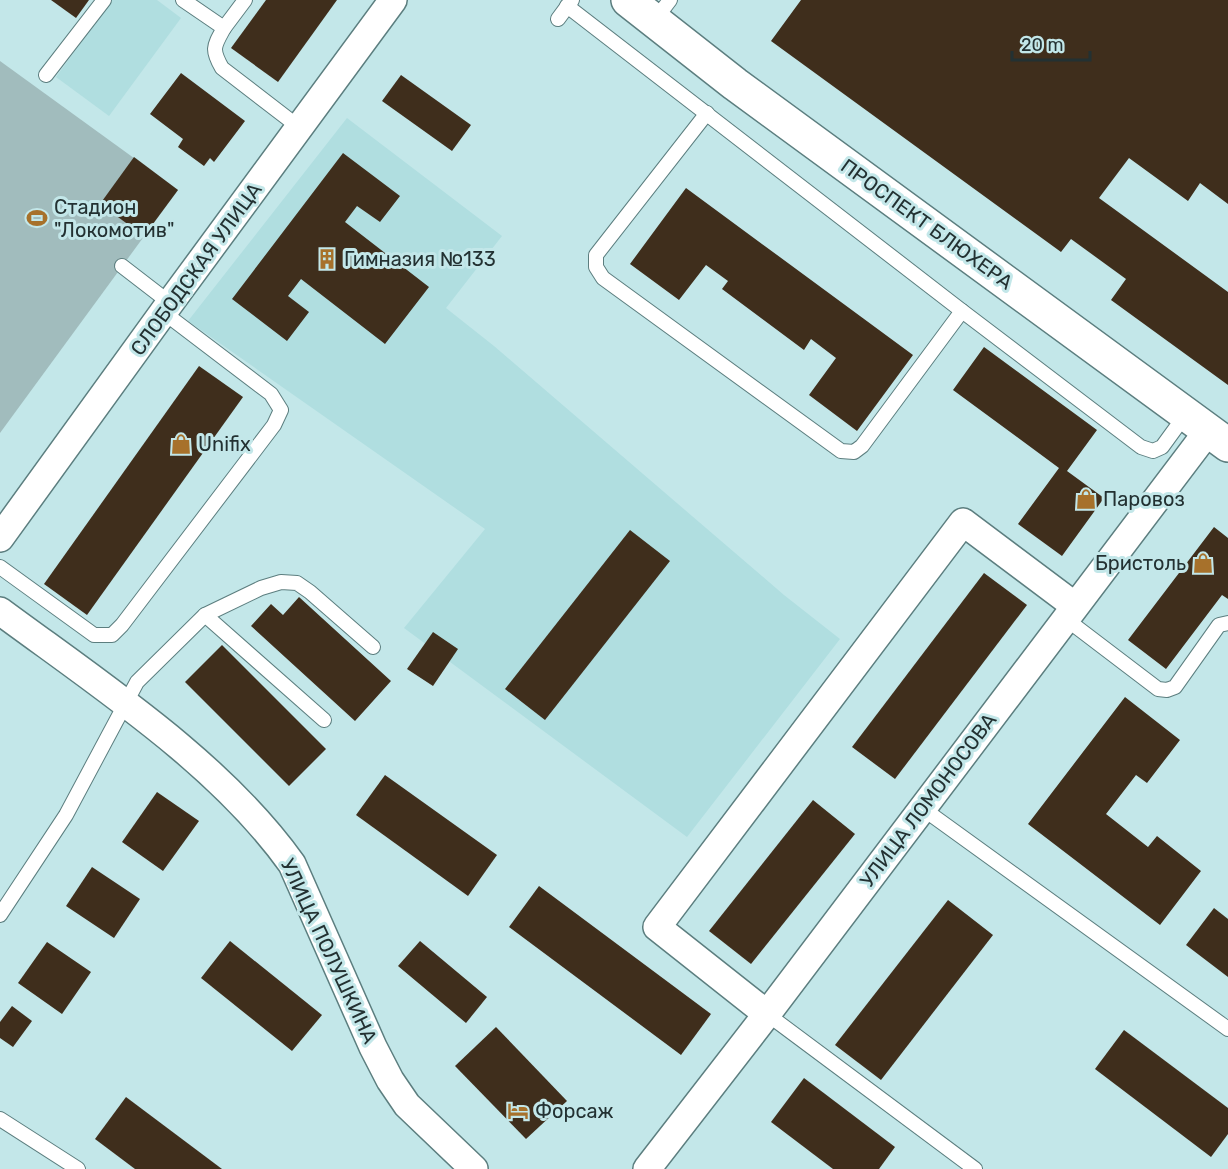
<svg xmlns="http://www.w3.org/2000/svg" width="1228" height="1169" viewBox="0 0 1228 1169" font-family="Rubik,sans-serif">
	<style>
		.built { fill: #b0dee0 }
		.green { fill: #a1bcbd }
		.building { fill: #3f2e1c }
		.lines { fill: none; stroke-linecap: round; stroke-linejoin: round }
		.lane-casing { stroke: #5c7e7f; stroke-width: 16 }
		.street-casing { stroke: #5c7e7f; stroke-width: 30 }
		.secondary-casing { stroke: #5c7e7f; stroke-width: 36 }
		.lane { stroke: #fff; stroke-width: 14 }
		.street { stroke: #fff; stroke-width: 27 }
		.secondary { stroke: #fff; stroke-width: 33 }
		.labels { text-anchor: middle; stroke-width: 6; stroke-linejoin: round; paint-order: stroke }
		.poi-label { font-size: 20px; fill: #233132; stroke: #c3e7e9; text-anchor: start }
		.street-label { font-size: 20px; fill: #233132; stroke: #c3e7e9 }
	</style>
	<rect width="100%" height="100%" fill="#c3e7e9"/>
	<g class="built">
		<path d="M112 0H157L181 18 109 116 56 77Z"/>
		<path d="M347 118 502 236 446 308 494 346 784 595 840 639 687 837 404 628 485 529 188 321Z"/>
	</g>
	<path class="green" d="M0 61 178 190 0 433Z"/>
	<g class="building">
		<path d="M51 0H89L76 18Z"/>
		<path d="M266 0H337L278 82 231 48Z"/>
		<path d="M801 0H1228V204L1200 183 1188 201 1129 158 1099 198 1228 292V385L1111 300 1126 279 1071 239 1061 252 771 41Z"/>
		<path d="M181 73 245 121 214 162 210 158 204 166 178 147 183 139 150 114Z"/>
		<path d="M401 75 471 125 452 151 382 101Z"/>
		<path d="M343 153 400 196 380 222 357 206 345 222 429 287 385 344 301 279 288 296 309 312 287 341 232 299Z"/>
		<path d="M134 157 178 190 144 236 100 204Z"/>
		<path d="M686 188 913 355 857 431 809 395 836 358 811 339 804 350 722 289 728 281 706 265 679 300 630 264Z"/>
		<path d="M984 347 1097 430 1067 471 1104 498 1062 556 1018 524 1059 468 953 390Z"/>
		<path d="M199 366 243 397 87 615 44 584Z"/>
		<path d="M1214 527 1228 538V599L1222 595 1166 669 1128 640Z"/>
		<path d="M630 530 670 561 545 720 505 689Z"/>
		<path d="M984 573 1027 605 895 779 852 747Z"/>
		<path d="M299 597 391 681 355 721 251 626 271 604 283 615Z"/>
		<path d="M433 632 458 649 433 686 407 669Z"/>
		<path d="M222 645 326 749 289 786 185 682Z"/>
		<path d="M1125 697 1180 740 1147 783 1136 775 1106 814 1148 847 1157 836 1201 871 1160 925 1028 824Z"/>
		<path d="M385 775 497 855 468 896 356 815Z"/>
		<path d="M157 792 199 821 163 871 122 842Z"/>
		<path d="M813 800 855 834 751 964 709 931Z"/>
		<path d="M92 867 140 899 114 938 66 906Z"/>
		<path d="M539 886 711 1014 681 1055 509 927Z"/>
		<path d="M948 900 993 935 881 1080 835 1045Z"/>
		<path d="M1214 908 1228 919V977L1186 945Z"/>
		<path d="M230 941 322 1015 292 1051 201 978Z"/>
		<path d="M420 941 487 997 466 1023 398 966Z"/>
		<path d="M47 942 91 972 62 1014 18 983Z"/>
		<path d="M12 1006 32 1021 13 1047 0 1038V1022Z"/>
		<path d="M496 1027 567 1101 526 1139 455 1066Z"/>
		<path d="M1124 1030 1228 1108V1134L1211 1157 1095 1069Z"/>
		<path d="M804 1078 895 1147 879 1169H833L771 1122Z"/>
		<path d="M126 1097 222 1169H135L95 1139Z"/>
	</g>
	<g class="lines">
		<g class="lane-casing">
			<g id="lane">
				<path d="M183 0 224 28C214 46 211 49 222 68L300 128"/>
				<path d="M567 6 962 311 1141 447 1153 451 1162 447 1186 414"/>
				<path d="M558 19 572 0"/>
				<path d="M654 21 670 0"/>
				<path d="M224 28 245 0"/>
				<path d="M46 75 104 0"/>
				<path d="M707 113 596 255V267L603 278 841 451 854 452 862 446 962 311"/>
				<path d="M122 266 170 303"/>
				<path d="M0 567 94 635H112L122 625 274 425 281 410 271 394 163 312"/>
				<path d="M205 615 324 720"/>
				<path d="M1066 619 1158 689 1167 690 1175 687 1219 625 1228 623"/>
				<path d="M922 808 1228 1029"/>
				<path d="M0 915 66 815 137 682 205 615 261 588 281 582 297 583 310 592 373 647"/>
				<path d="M767 1014 975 1169"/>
				<path d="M0 1119 78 1169"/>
			</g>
		</g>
		<g class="street-casing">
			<g id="street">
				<path d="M0 538 170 303 393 0"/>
				<path d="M0 611C100 685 220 763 292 864L373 1047 390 1080 407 1105 474 1169"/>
				<path d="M767 1014 657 927 963 522 1075 606"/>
				<path d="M647 1169 767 1014 1208 431"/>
			</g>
		</g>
		<g class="secondary-casing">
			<path id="secondary" d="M628 0 735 84 1228 445"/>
		</g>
		<use href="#lane" class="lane"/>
		<use href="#street" class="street"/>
		<use href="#secondary" class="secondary"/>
	</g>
	<defs>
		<g id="stadium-bare" transform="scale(1.62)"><path d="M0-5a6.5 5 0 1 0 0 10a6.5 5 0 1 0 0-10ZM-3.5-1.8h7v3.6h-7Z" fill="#a7712b" stroke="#c3e7e9" stroke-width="2.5" paint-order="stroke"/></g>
		<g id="building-bare" transform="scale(1.62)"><path d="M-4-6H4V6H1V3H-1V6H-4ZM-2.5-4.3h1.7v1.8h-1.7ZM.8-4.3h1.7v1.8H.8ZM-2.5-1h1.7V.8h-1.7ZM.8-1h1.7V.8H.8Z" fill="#a7712b" stroke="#c3e7e9" stroke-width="2.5" paint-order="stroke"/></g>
		<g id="shop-bare" transform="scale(1.62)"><path d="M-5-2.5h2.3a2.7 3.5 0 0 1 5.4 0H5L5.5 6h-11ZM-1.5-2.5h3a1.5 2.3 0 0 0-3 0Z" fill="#a7712b" stroke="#c3e7e9" stroke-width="2.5" paint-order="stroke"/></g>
		<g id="hotel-bare" transform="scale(1.62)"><path d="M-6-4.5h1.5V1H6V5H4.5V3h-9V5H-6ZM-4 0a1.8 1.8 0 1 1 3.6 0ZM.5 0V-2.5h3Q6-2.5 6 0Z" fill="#a7712b" stroke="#c3e7e9" stroke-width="2.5" paint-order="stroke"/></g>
	</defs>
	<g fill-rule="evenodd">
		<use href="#stadium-bare" x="37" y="218"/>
		<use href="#building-bare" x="327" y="259"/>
		<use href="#shop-bare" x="181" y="444"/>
		<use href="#shop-bare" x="1086" y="499"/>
		<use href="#shop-bare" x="1203" y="563"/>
		<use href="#hotel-bare" x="518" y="1111"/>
	</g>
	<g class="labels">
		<g class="poi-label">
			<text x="54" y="214">Стадион<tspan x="54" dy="23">"Локомотив"</tspan></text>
			<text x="344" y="266">Гимназия №133</text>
			<text x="198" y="451">Unifix</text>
			<text x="1103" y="506">Паровоз</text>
			<text x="1186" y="570" text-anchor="end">Бристоль</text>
			<text x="535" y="1118">Форсаж</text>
		</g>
		<g class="street-label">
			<text transform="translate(927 224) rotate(36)" y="7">ПРОСПЕКТ БЛЮХЕРА</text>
			<text transform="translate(196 269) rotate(-54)" y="7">СЛОБОДСКАЯ УЛИЦА</text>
			<text transform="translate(928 800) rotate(-53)" y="7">УЛИЦА ЛОМОНОСОВА</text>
			<text transform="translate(329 951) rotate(65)" y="7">УЛИЦА ПОЛУШКИНА</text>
		</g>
	</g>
	<path d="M1012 51v9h78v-9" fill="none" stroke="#233132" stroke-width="3"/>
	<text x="1021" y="51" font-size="18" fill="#233132" stroke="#c3e7e9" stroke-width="4.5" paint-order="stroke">20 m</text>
</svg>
